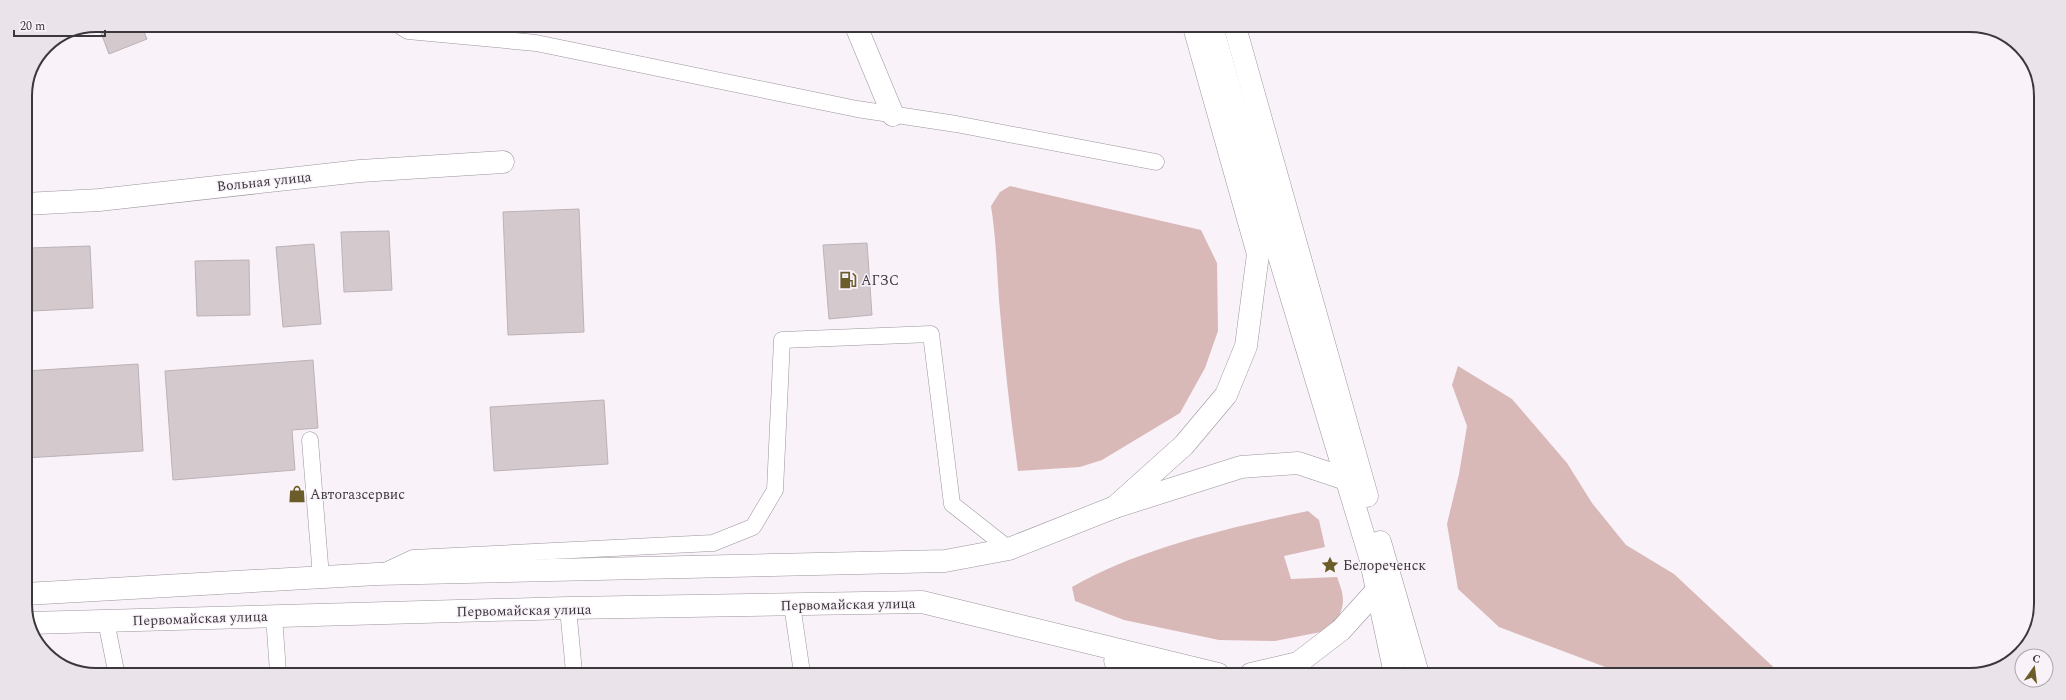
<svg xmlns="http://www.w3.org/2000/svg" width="2066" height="700" viewBox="0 0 2066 700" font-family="Spectral,serif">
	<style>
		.green { fill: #d9b8b8 }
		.building { fill: #d4cace; stroke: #bcb2b6 }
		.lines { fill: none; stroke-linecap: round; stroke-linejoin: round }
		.lane-casing { stroke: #9b959b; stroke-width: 17 }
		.street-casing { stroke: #9b959b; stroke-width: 23 }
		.secondary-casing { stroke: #9b959b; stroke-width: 23 }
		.highway-casing { stroke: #9b959b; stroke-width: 23 }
		.lane { stroke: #fff; stroke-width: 16 }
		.street { stroke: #fff; stroke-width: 22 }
		.secondary { stroke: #fff; stroke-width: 22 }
		.highway { stroke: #fff; stroke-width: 22 }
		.labels { text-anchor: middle; stroke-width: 3; stroke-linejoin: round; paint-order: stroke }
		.street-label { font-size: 14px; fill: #3b383b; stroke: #f9f2f9 }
		.poi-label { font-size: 14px; fill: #3b383b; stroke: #f9f2f9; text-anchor: start }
		.rim { fill: none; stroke: #3b383b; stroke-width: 2 }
	</style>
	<rect width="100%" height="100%" fill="#f9f2f9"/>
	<g class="green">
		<path d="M1010 186 1201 230 1217 263 1218 331 1205 368 1180 413 1102 460 1080 467 1018 471C1010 414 1004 358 999 300 997 269 996 238 991 206L1000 192Z"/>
		<path d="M1458 366 1512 399 1567 463 1592 503 1626 545 1674 574 1782 675 1624 674 1499 627 1458 589 1447 524 1459 474 1467 426 1452 385Z"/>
		<path d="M1308 511 1319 520 1325 547 1284 556 1291 579 1337 577C1347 602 1344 608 1331 630L1275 641 1219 640 1124 620 1075 601 1072 587C1140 548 1231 527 1308 511Z"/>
	</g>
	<g class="building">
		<path d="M98 25H141L147 39 109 54Z"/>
		<path d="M579 209 584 332 508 335 503 212Z"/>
		<path d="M389 231 392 290 344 292 341 232Z"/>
		<path d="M867 243 872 315 829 319 823 245Z"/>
		<path d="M314 244 321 324 283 327 276 247Z"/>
		<path d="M90 246 93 308 32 311 30 248Z"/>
		<path d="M249 260 250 315 197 316 195 261Z"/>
		<path d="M313 360 318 428 292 430 295 470 173 480 165 371Z"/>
		<path d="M138 364 143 451 25 458V371Z"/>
		<path d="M604 400 608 464 494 471 490 407Z"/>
	</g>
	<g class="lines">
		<g class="lane-casing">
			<g id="lane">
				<path d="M400 26 408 31 536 43 857 109 956 124 1156 162"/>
				<path d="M310 440 321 577"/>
				<path d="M383 572 413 558 713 543 753 527 775 490 782 340 931 334 952 504 1009 549"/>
				<path d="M792 605 802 673"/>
				<path d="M568 608 574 672"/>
				<path d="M274 616 278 672"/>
				<path d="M106 621 116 671"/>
			</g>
		</g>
		<g class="street-casing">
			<g id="street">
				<path d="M856 26 893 115"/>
				<path d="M25 204 99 200 360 171 503 162"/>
			</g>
		</g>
		<g class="secondary-casing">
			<g id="secondary">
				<path d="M25 594 377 574 945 561 1009 549 1115 507 1241 467 1298 463 1346 479 1359 488"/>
				<path d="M30 623 568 608 922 602 1218 674"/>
				<path d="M1115 661 1148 673"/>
				<path d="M1251 674 1298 663 1341 630 1387 579"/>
			</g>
		</g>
		<g class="highway-casing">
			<g id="highway">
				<path d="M1212 27 1263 203 1370 557 1395 674"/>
				<path d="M1235 27 1367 496"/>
				<path d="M1115 507 1184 445 1226 395 1246 346 1258 254 1194 27"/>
				<path d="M1380 542 1418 674"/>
			</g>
		</g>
		<use href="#lane" class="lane"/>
		<use href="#street" class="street"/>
		<use href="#secondary" class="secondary"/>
		<use href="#highway" class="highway"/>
	</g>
	<defs>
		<g id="fuel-bare" transform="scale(1.38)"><path d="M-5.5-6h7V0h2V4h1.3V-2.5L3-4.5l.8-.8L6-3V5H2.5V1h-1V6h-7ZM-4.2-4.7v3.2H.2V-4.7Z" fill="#6c5c2a" stroke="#f9f2f9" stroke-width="2.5" paint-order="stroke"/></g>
		<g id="shop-bare" transform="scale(1.38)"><path d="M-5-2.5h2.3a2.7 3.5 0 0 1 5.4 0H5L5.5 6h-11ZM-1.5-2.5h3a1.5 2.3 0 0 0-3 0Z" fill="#6c5c2a" stroke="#f9f2f9" stroke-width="2.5" paint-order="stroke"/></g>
		<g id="sight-bare" transform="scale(1.38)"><path d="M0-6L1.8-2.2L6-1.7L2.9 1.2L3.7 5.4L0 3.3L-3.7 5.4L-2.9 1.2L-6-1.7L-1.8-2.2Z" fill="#6c5c2a" stroke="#f9f2f9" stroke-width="2.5" paint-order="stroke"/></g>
	</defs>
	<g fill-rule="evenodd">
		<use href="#fuel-bare" x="848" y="280"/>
		<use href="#shop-bare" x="297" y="494"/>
		<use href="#sight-bare" x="1330" y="565"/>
	</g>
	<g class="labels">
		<g class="street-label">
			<text transform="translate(264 181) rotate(-6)" y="5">Вольная улица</text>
			<text transform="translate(848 604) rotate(-1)" y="5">Первомайская улица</text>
			<text transform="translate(524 610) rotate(-1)" y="5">Первомайская улица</text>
			<text transform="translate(200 618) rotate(-2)" y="5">Первомайская улица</text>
		</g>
		<g class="poi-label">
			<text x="861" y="285">АГЗС</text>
			<text x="310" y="499">Автогазсервис</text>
			<text x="1343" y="570">Белореченск</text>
		</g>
	</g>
	<path d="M0 0H2066V700H0ZM96 32H1970A64 64 0 0 1 2034 96V604A64 64 0 0 1 1970 668H96A64 64 0 0 1 32 604V96A64 64 0 0 1 96 32Z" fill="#eae3ea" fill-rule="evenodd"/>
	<path class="rim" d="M96 32H1970A64 64 0 0 1 2034 96V604A64 64 0 0 1 1970 668H96A64 64 0 0 1 32 604V96A64 64 0 0 1 96 32Z"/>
	<g transform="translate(2034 668) rotate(14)"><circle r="19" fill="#f9f2f9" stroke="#ada8ad"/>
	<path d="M0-3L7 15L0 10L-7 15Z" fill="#6c5c2a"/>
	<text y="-6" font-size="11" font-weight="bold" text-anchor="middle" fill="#3b383b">С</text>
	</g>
	<path d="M14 30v6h91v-6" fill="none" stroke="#3b383b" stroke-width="2"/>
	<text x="20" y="30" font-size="12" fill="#3b383b" stroke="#f9f2f9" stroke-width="3" paint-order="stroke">20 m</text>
</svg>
